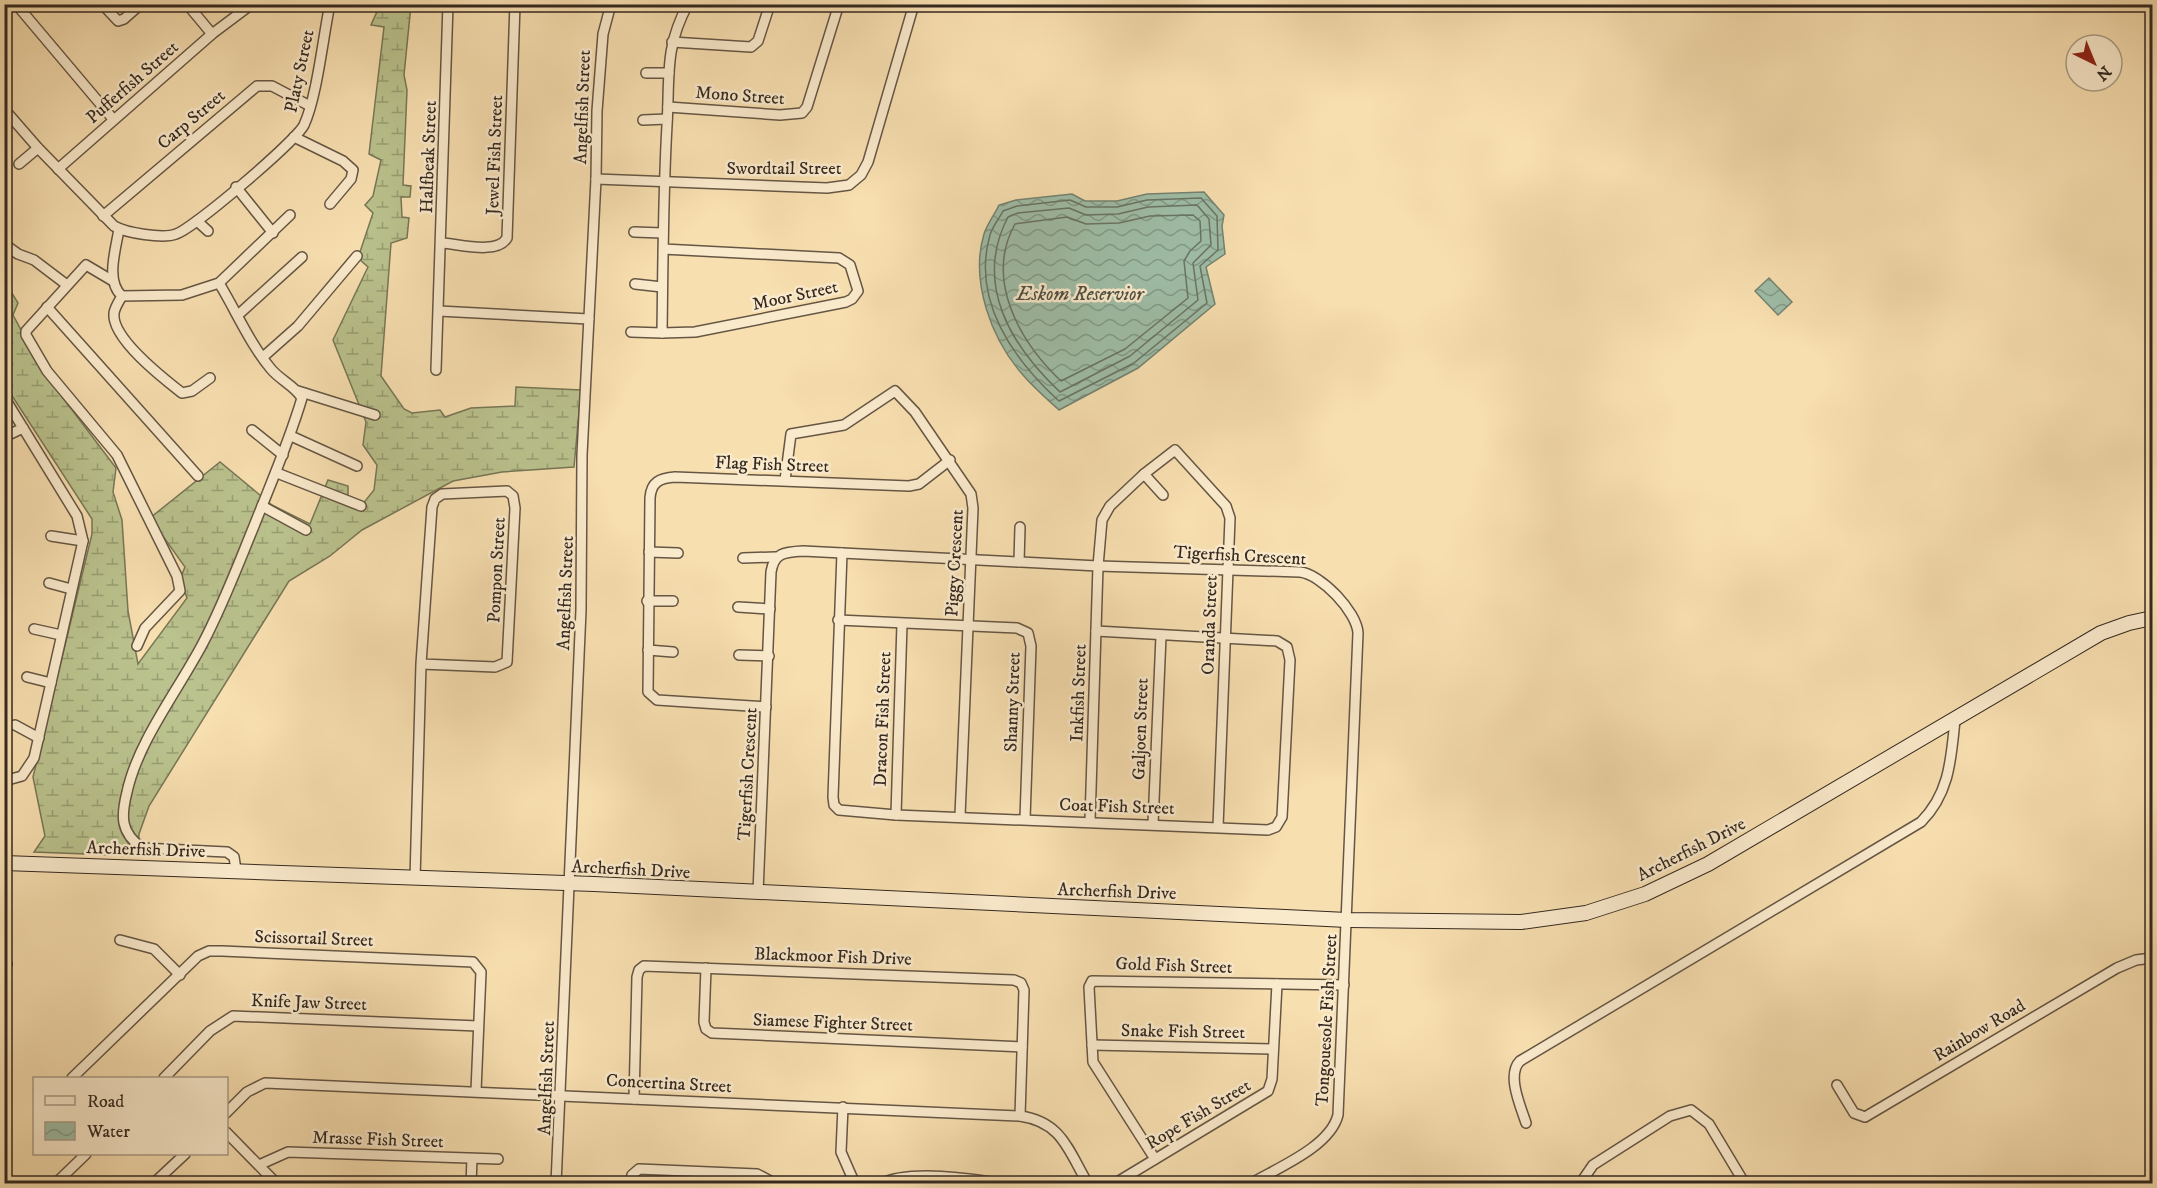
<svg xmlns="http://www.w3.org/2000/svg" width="2157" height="1188" viewBox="0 0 2157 1188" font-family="'IM FELL DW Pica',serif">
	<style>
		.wetland { fill: url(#wetland-marsh); stroke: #777656; stroke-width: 1.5 }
		.water { fill: url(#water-waves); stroke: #748271; stroke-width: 1.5 }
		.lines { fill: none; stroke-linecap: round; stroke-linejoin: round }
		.shore { stroke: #697364; stroke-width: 1.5 }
		.street-casing { stroke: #655644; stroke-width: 12 }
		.secondary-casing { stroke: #342920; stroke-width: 16 }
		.street { stroke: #faeacc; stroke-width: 9 }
		.secondary { stroke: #faeacc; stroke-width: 14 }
		.labels { text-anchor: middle; stroke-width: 5; stroke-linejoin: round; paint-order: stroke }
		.street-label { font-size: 18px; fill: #342920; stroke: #faeacc }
		.water-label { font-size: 20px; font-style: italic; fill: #4e4e42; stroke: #faeacc }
	</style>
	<defs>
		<pattern id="wetland-marsh" width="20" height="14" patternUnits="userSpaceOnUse" patternTransform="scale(1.5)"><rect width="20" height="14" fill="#bac28d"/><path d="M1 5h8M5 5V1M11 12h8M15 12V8" fill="none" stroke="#989e73"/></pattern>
		<pattern id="water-waves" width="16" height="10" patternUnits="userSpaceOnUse" patternTransform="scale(1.5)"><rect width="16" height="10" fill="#9ebda7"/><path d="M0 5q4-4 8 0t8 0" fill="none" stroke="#829a88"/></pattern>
	</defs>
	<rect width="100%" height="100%" fill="#f8dfb0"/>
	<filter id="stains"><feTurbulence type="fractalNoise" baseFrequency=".00333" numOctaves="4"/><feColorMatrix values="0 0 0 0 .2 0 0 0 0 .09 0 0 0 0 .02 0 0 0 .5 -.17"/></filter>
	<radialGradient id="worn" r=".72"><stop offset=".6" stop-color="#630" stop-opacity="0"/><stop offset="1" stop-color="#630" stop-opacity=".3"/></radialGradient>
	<path class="wetland" d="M380 5H411L404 75 407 90 403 185 411 186 410 197H401L402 217 409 218 407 238 391 243 381 376 404 409 412 413 440 410 445 417 471 408 515 406 516 387 581 390 574 467 502 472 453 481 362 530 330 556 289 581 149 806 139 834 138 856 34 852 45 836 33 777 92 534V519L5 385 4 280 18 303 13 315 45 374 116 468 113 492 122 520 128 611 138 664 187 598 180 579 185 567 150 518 220 462 272 505 310 524 328 480 348 486V501L362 505 374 490 377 465 363 445 366 422 333 340 368 267 358 258 373 213 365 205 373 196 381 160 369 154 384 27 371 25Z"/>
	<g class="water">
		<path d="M1204 192 1224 215 1222 226 1225 254 1206 267 1215 304 1138 368 1059 410C1047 399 1034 388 1023 375 991 339 970 281 984 234 987 224 995 214 999 205L1016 200 1072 194 1085 201H1117L1147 194Z"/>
		<path d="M1769 278 1792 302 1778 315 1755 291Z"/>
	</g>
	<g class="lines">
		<g class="shore">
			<path d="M1201 198 1217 216 1218 250 1200 266 1207 303 1134 363 1059 401C1014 360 971 301 990 235 992 227 999 219 1003 211L1017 206 1070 200 1086 207H1117L1147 200Z"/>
			<path d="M1197 205 1209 219 1211 245 1193 263 1198 300 1130 356 1060 392C1011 346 973 284 1008 217L1018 213 1069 208 1086 215 1118 214 1148 207Z"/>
			<path d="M1193 215 1200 221 1201 241 1190 251 1184 261 1188 298 1125 349 1061 381C1020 342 984 280 1015 224L1067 217 1086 224 1119 223 1150 216Z"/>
		</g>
		<g class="street-casing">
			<g id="street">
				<path d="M16 4 113 119"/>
				<path d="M102 4 118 21 124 19 141 4"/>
				<path d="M187 4 212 34"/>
				<path d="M672 42 751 47 758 41 770 4"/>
				<path d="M646 73H669"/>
				<path d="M668 107 780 115 802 113 807 107 839 4"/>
				<path d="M4 109 38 148 114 226C126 233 163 239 176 234 194 228 296 141 304 125 317 97 323 37 330 4"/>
				<path d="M643 120 667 119"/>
				<path d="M294 137 343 161 353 170 351 179 330 204"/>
				<path d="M19 164 38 148"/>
				<path d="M58 169 212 34 252 4"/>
				<path d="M596 179 827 188 849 185 861 175 868 162 914 4"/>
				<path d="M236 187 273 233"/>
				<path d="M103 216 257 86H272L310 106"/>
				<path d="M197 221 208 231"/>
				<path d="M119 229C116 249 105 281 122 296L182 295 219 283 290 215"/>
				<path d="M634 232 663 233"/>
				<path d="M442 243C459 244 497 255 507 238L515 4"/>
				<path d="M4 244 18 254 34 260 67 285"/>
				<path d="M663 249 839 258 850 265 858 291 852 299 846 302 695 332 662 333C663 264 663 195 667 125 670 78 664 48 688 4"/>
				<path d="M113 281 86 265 26 331V335L47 371 117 455 177 576 180 591 145 628 137 646"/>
				<path d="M219 283C236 311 250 344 271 369 280 380 295 386 302 398 289 442 271 483 254 526 238 565 223 605 203 643 179 689 138 741 127 792 121 816 120 832 142 848L227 852 234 857 236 870"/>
				<path d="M635 284 662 287"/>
				<path d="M122 296C119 301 115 307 114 313 111 338 164 379 182 393L192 391 210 378"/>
				<path d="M47 307 198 476"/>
				<path d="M439 311 589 319"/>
				<path d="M238 315 302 257"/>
				<path d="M631 332 662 333"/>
				<path d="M263 357 298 326 357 256"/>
				<path d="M436 370 448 4"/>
				<path d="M298 391 375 415"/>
				<path d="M4 397 77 516 83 541 34 758 22 776 4 781"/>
				<path d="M252 430 283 455"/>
				<path d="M291 436 357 466"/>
				<path d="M4 437 23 428"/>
				<path d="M277 473 361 506"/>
				<path d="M1144 474 1163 495"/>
				<path d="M785 480 791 434 844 425 895 391 915 412 971 494 973 508 960 816"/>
				<path d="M262 506 306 530"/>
				<path d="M51 536 83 541"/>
				<path d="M649 552 678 553"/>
				<path d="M842 553 833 797 834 805 839 810 896 815 1268 830 1276 827 1282 817 1290 660 1287 647 1277 641 1096 631"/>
				<path d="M743 558 775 557"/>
				<path d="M1019 562 1020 527"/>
				<path d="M49 583 71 589"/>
				<path d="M647 601H673"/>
				<path d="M738 607 770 609"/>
				<path d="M838 620 1017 628 1028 633 1031 646 1025 819"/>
				<path d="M34 629 61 635"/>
				<path d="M648 650 673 652"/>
				<path d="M739 655 769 656"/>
				<path d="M27 677 51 683"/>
				<path d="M766 707 657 700 648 692 650 498C651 482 660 478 675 477L909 486 919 484 950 460"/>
				<path d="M15 725 39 738"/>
				<path d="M896 815 902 624"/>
				<path d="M1090 821 1098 566 1102 520 1110 506 1144 474 1175 450 1226 506 1230 518 1218 827"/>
				<path d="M1153 824 1161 636"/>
				<path d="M415 879 421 664 432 507 435 499 442 494 507 491 513 496 515 508 507 662 495 667 421 664"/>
				<path d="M758 893 771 572C774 553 784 552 803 551L1098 566 1300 572C1321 574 1357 612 1358 633L1338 1115C1330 1147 1277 1168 1250 1184"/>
				<path d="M120 940 154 949 180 975"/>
				<path d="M4 965 7 964"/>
				<path d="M706 968 704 1022 706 1029 712 1033 1022 1047"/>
				<path d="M1092 1045 1273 1049"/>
				<path d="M72 1078 198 956 209 951H222L473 962 481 972 476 1091"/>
				<path d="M164 1078 210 1031 233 1016 478 1026"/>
				<path d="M1837 1085 1854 1113 1865 1117 2117 968 2136 960 2152 958"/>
				<path d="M634 1099 637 977 639 970 644 966 1014 980 1021 983 1024 990 1020 1116"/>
				<path d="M843 1107 841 1152 855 1184"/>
				<path d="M226 1113 247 1092 265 1083 1020 1116C1062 1122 1068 1150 1088 1184"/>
				<path d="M1526 1123C1521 1107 1506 1075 1520 1061L1921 822C1950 793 1951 758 1955 720"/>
				<path d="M226 1132 277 1184"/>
				<path d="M1155 1159 1093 1062 1089 987 1092 981 1344 985"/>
				<path d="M259 1165 288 1152 498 1159"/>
				<path d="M55 1184 86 1154"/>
				<path d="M153 1184 185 1154"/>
				<path d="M471 1184 472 1159"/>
				<path d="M556 1184 581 610 582 455 596 179 597 111 603 34 611 4"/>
				<path d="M630 1184 632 1175 639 1169 757 1174 776 1184"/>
				<path d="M881 1184C909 1169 973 1179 1004 1184"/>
				<path d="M1114 1184 1268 1091 1272 1079 1277 984"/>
				<path d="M1580 1184 1593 1165 1670 1116 1691 1110 1709 1124 1745 1184"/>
			</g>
		</g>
		<g class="secondary-casing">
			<path id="secondary" d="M4 863 594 884 1347 920 1521 922 1586 913 1645 894 1708 864 2101 633 2129 623 2152 618"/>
		</g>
		<use href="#street" class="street"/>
		<use href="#secondary" class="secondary"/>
	</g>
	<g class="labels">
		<g class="street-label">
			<text transform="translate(299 71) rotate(-78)" y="6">Platy Street</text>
			<text transform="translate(132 82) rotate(-41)" y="6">Pufferfish Street</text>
			<text transform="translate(740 95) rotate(4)" y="6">Mono Street</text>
			<text transform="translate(582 107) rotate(-88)" y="6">Angelfish Street</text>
			<text transform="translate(191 119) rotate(-40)" y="6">Carp Street</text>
			<text transform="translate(494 155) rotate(-88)" y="6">Jewel Fish Street</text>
			<text transform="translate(428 157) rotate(-88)" y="6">Halfbeak Street</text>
			<text x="784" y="174">Swordtail Street</text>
			<text transform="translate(795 295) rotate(-12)" y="6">Moor Street</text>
			<text transform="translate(772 464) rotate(2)" y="6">Flag Fish Street</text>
			<text transform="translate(1240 555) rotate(3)" y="6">Tigerfish Crescent</text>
			<text transform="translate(954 563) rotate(-87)" y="6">Piggy Crescent</text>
			<text transform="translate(496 570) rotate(-87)" y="6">Pompon Street</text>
			<text transform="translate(565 593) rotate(-88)" y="6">Angelfish Street</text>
			<text transform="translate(1209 625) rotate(-88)" y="6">Oranda Street</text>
			<text transform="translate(1078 693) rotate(-88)" y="6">Inkfish Street</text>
			<text transform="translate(1012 702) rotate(-88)" y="6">Shanny Street</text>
			<text transform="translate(882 719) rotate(-88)" y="6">Dracon Fish Street</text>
			<text transform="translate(1140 729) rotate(-88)" y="6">Galjoen Street</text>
			<text transform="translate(747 774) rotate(-87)" y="6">Tigerfish Crescent</text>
			<text transform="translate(1117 806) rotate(2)" y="6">Coat Fish Street</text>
			<text transform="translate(146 849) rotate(2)" y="6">Archerfish Drive</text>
			<text transform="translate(1691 849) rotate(-27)" y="6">Archerfish Drive</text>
			<text transform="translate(631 869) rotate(3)" y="6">Archerfish Drive</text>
			<text transform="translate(1117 891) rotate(2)" y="6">Archerfish Drive</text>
			<text transform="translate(314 938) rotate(2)" y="6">Scissortail Street</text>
			<text transform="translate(833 956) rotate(2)" y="6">Blackmoor Fish Drive</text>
			<text transform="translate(1174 965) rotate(2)" y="6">Gold Fish Street</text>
			<text transform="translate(309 1002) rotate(2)" y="6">Knife Jaw Street</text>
			<text transform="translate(1326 1020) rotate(-87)" y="6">Tongouesole Fish Street</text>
			<text transform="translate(833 1022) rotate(2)" y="6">Siamese Fighter Street</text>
			<text transform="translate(1979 1030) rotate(-31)" y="6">Rainbow Road</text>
			<text transform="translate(1183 1031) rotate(1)" y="6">Snake Fish Street</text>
			<text transform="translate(546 1078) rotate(-88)" y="6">Angelfish Street</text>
			<text transform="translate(669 1083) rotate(3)" y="6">Concertina Street</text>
			<text transform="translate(1198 1114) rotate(-31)" y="6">Rope Fish Street</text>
			<text transform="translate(378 1139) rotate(2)" y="6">Mrasse Fish Street</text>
		</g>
		<g class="water-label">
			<text x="1080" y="300">Eskom Reservior</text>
		</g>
	</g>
	<rect width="2157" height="1188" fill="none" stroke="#f8dfb0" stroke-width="24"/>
	<rect x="6" y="6" width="2145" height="1176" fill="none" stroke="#342920" stroke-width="3"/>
	<rect x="12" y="12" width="2133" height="1164" fill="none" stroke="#342920" stroke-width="1.5"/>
	<rect x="33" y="1077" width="195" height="78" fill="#faeacc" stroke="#ab9d87" stroke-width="1.5"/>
	<rect x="45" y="1096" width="30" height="9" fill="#faeacc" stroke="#ab9d87" stroke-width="1.5"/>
	<text x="87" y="1107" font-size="18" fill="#342920">Road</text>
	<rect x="45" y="1122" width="30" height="18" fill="url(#water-waves)" stroke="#ab9d87" stroke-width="1.5"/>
	<text x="87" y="1137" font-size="18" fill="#342920">Water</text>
	<g transform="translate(2094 63) rotate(137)"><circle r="28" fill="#faeacc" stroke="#ab9d87" stroke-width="1.5"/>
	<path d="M0-4.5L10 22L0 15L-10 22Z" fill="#8f2418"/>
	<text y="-9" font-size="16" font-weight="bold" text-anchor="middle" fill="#342920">N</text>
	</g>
	<rect width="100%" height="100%" filter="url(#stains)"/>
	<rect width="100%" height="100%" fill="url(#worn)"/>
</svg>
